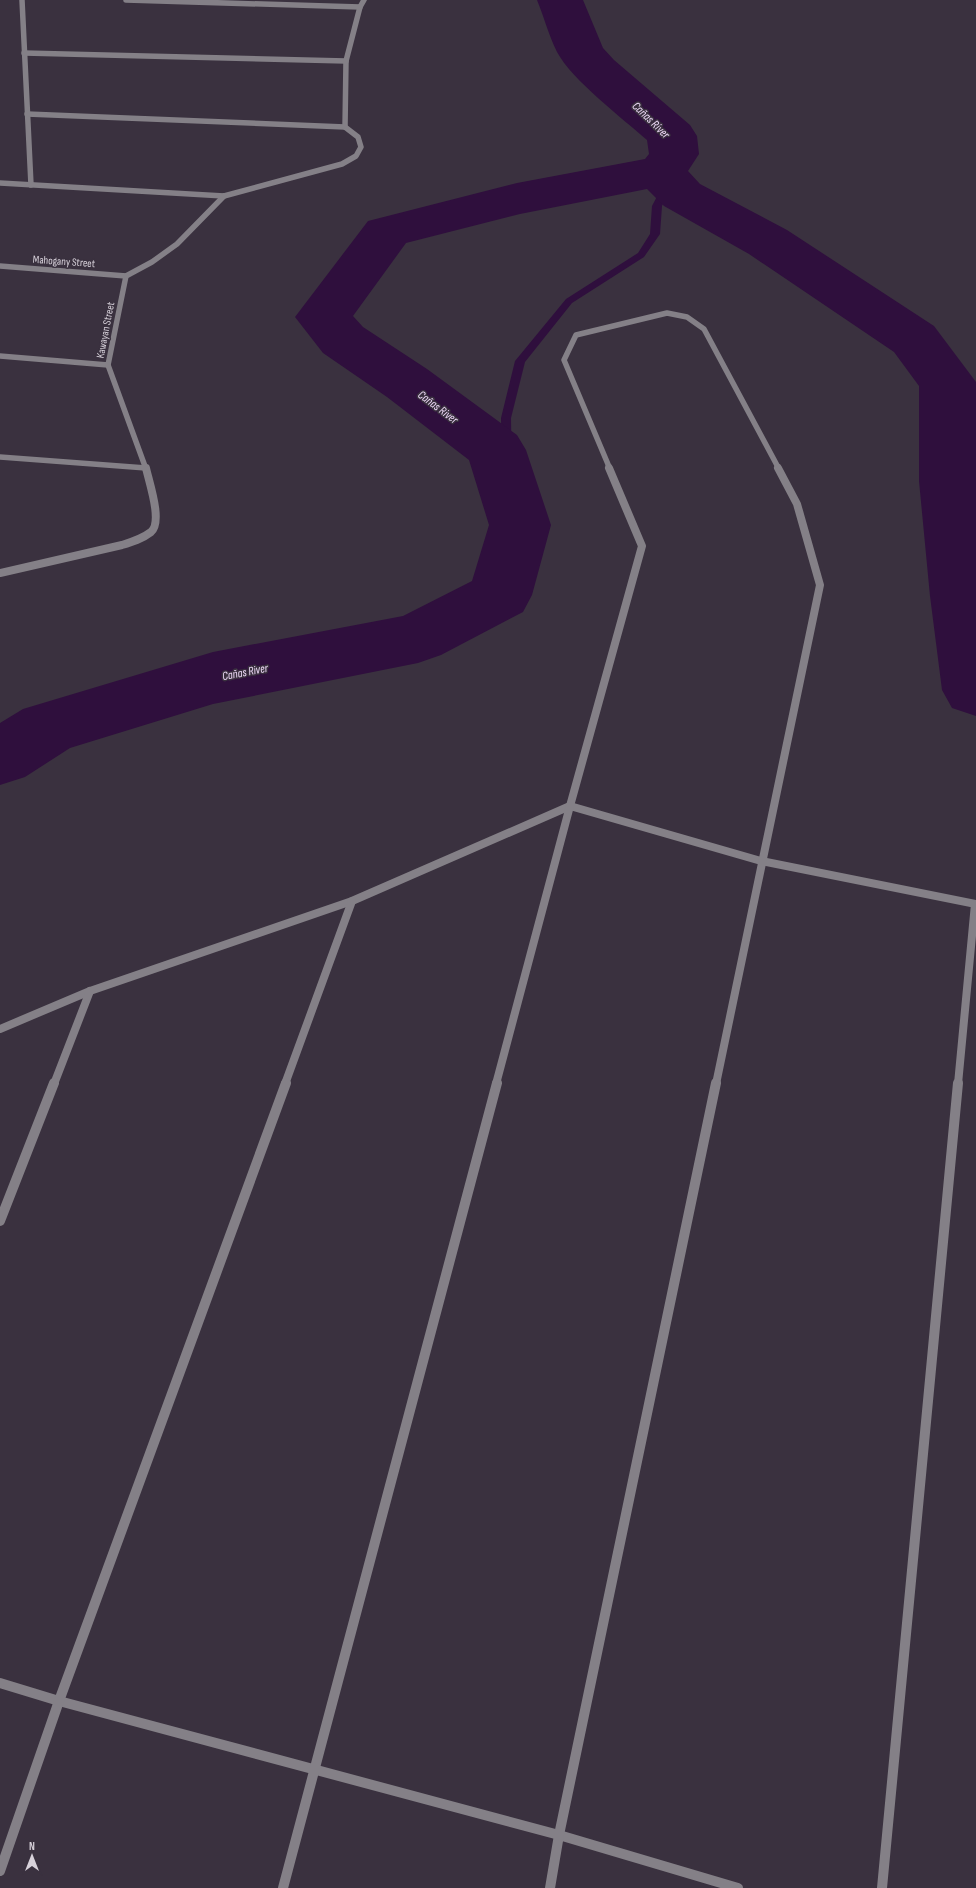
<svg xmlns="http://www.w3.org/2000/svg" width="976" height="1888" viewBox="0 0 976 1888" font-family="'Sofia Sans Condensed',sans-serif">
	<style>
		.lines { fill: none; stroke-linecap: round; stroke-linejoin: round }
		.stream { fill: #2f0f3d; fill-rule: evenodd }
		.river { fill: #2f0f3d; fill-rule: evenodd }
		.minor-far2 { stroke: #848087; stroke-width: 5.5 }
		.minor-far1 { stroke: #848087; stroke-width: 8 }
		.minor { stroke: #848087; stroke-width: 10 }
		.tertiary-far1 { stroke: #848087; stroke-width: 8 }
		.tertiary { stroke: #848087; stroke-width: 10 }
		.labels { text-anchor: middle; stroke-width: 3; stroke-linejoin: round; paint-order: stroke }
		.far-street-label { font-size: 11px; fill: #d7d1da; stroke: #3a313f }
		.far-water-label { font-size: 12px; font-style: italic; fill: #eed9f8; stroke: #3a313f }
	</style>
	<rect width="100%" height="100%" fill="#3a313f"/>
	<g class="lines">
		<path class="stream" d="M668 180 672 183 662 206 660 234 644 257 572 303 525 362 511 418 512 485 507 489 503 488 502 485 501 418 515 361 566 299 638 253 650 234 652 206 664 183Z"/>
		<path class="river" d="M537 0H583L603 48 614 60 690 125 697 136 699 154 688 171 700 184 787 230 934 326 976 382V716L952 708 942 690 930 596 919 481V386L894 352 749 254 664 206 647 189 520 214 406 243 353 316 363 327 427 369 517 435 526 450 551 525 532 595 523 612 441 655 418 663 213 704 70 748 25 777 0 785V723L23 709 213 652 403 616 472 581 489 525 469 460 387 397 323 353 295 317 368 221 517 183 645 159 649 154 647 140C622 118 572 80 557 52 549 36 544 17 537 0Z"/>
		<g class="minor-far2">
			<path d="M22 0 31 185"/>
			<path d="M126 0 360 7"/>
			<path d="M24 53 346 61"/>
			<path d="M27 114 345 127"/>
			<path d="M0 183 224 196 342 164 356 156 361 147 358 137 345 127 346 61 360 7 364 0"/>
			<path d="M0 266 126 276"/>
			<path d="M0 356 108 365"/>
			<path d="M0 457 146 468"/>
			<path d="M146 469 108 365 126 276 152 262 177 244 224 196"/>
			<path d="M610 469 564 360 576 335 667 313 687 317 704 329 779 469"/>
		</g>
		<g class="minor-far1">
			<path d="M0 573 122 545C132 542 142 539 151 532 163 522 149 482 146 468"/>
			<path d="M0 1029 90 991 352 901 570 806 761 861 976 904"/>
			<path d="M54 1084 90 991"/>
			<path d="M285 1084 352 901"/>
			<path d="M496 1084 570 806 642 546 609 468"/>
			<path d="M716 1084 820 585 797 504 778 468"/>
		</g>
		<g class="minor">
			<path d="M0 1221 54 1083"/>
			<path d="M0 1683 59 1701 559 1835 738 1888"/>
			<path d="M0 1871 59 1701 286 1083"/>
			<path d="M283 1888 497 1083"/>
			<path d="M550 1888 559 1835 716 1083"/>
		</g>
		<path class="tertiary-far1" d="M958 1084 975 904"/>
		<path class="tertiary" d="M882 1888 958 1083"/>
	</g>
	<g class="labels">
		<g class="far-street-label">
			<text transform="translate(64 261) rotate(4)" y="4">Mahogany Street</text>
			<text transform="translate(105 330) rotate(-79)" y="4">Kawayan Street</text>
		</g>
		<g class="far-water-label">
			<text transform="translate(651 120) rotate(44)" y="4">Cañas River</text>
			<text transform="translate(438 407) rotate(37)" y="4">Cañas River</text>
			<text transform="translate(245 672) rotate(-11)" y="4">Cañas River</text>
		</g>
	</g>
	<g transform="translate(32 1856)" stroke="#3a313f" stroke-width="3" paint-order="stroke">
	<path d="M0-3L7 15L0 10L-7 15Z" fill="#d7d1da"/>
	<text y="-6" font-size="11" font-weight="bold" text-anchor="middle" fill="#d7d1da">N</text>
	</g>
</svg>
